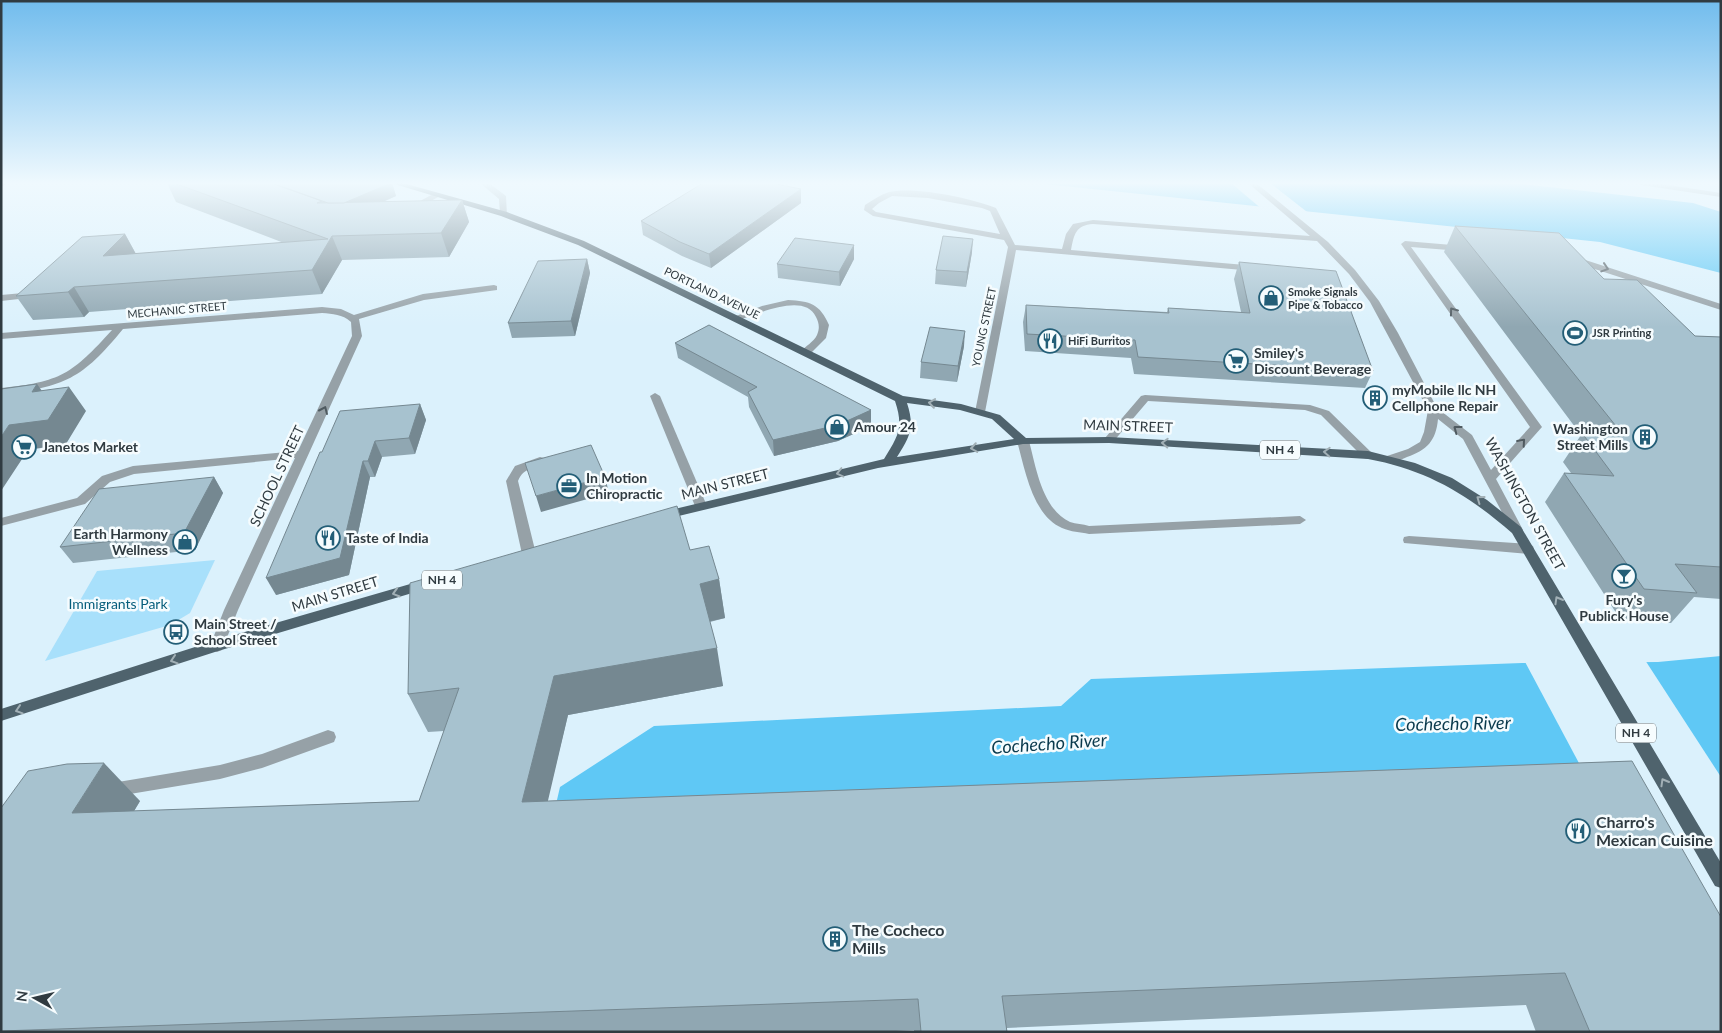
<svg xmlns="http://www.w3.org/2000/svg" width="1722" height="1033" font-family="Lato,sans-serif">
  <rect width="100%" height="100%" fill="#dbf1fc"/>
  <polygon fill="#a8e0fb" points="215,560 190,613 170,625 45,661 97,571"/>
  <g fill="#5fc8f5">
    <polygon points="1035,183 1512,183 1693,203 1721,212 1721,273 1600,242"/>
    <polygon points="1721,656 1721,798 1579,792 503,1032 560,787 654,726 1061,706 1091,679 1522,663 1658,662"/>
  </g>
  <g fill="#dbf1fc">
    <polygon points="1231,183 1270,183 1311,215 1263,210"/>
    <polygon points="1524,660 1645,660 1721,777 1721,800 1596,795"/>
  </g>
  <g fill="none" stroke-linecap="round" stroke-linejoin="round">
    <g fill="#96a1a7" fill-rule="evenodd">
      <polygon points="480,183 489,183 506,196 507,216 500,214 499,199"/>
      <path d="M1248,183h8l72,59 27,28 24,31 19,32 39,75 35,27 19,35 39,-43 -129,-183 4,-3 59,5v4l-3,1 -50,-4 131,180 -46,52 27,51 -2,3h-8l-50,-94 -25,-20c-2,22 -11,31 -31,38 -7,3 -13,6 -20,5l-2,-3 2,-3 21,-7 12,-7 4,-10 4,-22 -58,-108 -21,-28 -32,-33 -224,-17c-17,1 -19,10 -22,26l186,16 1,2 -4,3 -238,-21 -31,162 -5,3 -5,-3 33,-165 -4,-7 -131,-24 -9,-6 1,-5c8,-5 15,-10 24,-13 25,-6 83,6 107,16l19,37 47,4 4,-15 7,-10 20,-4 217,16zM892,196l36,2 54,10 8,3 10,23 -124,-22 -4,-3 7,-6z"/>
      <polygon points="1637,183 1655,183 1721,193 1721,197 1641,185"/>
      <polygon points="435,193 442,195 414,210 407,208"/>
      <polygon points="1573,256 1721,304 1721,310 1570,261 1569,259"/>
      <path d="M494,285l3,1v4l-73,10 -65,19 3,17 -124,274 -16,40 -5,2 -5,-2 -2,-4 14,-36 71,-152 -161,16 -24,8 -25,22 -84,22v-8l76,-20 25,-22 31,-10 165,-15 54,-115 -1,-14c-9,-8 -18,-8 -29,-9l-199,16c-41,50 -58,58 -122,65v-6c60,-6 71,-14 111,-58l-111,9v-6l321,-26 19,2 13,6 69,-21z"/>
      <polygon points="34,292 39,295 37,297 1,301 1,295"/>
      <path d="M788,300c22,1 32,4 41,25l-3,13 -16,16h-8l-1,-2c4,-6 13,-10 16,-17 3,-7 2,-12 -1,-18 -12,-26 -62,-1 -80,4l-5,-3 31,-12z"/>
      <polygon points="655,393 660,396 707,506 705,509 697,509 695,506 650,396"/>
      <polygon points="1145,395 1310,405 1329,411 1374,455 1368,459 1364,458 1321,415 1305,410 1148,401 1113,442 1105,442 1103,440 1105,438 1141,396"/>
      <path d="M1023,438l6,3c7,26 13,68 41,81 6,2 13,2 19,4l211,-10 6,4 -6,4 -211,10c-9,-2 -18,-2 -27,-6 -30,-13 -37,-59 -45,-87z"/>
      <path d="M540,457l4,1 2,3c-10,9 -22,5 -28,20l18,73 -2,3h-10l-2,-3 -16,-73 9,-15z"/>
      <polygon points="1409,536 1528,544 1533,546 1534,549 1533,552 1528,554 1404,543 1403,540 1404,537"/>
      <polygon points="328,730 334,732 336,737 334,742 262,768 220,779 112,797 106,795 104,790 106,785 112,783 220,765 262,754"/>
    </g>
    <g fill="#4f636d" fill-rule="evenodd">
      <polygon points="1,183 8,183 1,187"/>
      <path d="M391,183h12l104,29 77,29 319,155 58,8 39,11 26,23 83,-1 259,14 47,12 37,15 35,22 34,27 200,336v25l-6,-2 -203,-353c-45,-39 -85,-63 -144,-74l-259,-16 -86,1 -145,24 -216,52 -4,-1 -2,-3 2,-3 4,-1 222,-53c14,-23 20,-31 11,-58l-317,-156 -77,-29zM907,403l53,7 32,9 22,20 -117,18c13,-21 18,-29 10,-54z"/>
      <polygon points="424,580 429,582 431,585 429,588 218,651 1,721 1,709 217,640"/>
    </g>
  </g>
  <g fill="#90a7b2">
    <polygon points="167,183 392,183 396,196 383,202 462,200 469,222 449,257 342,260 322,294 89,312 84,317 33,320 16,296 125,234 136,254 284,243 176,202"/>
    <polygon points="801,203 711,268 682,256 643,235 641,221"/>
    <polygon points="1455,226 1604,279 1695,336 1721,337 1721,599 1694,597 1671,623 1620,619 1545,502 1564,473 1571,473 1563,462 1581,435 1444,252"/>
    <polygon points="972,252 966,287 935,284 936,270"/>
    <polygon points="587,259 590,273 575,336 512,338 508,323"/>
    <polygon points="854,259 840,286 778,278 777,264"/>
    <polygon points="1239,262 1373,371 1365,388 1134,374 1131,358 1025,351 1023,322 1026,305 1167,312 1168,308 1241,312 1234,279"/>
    <polygon points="675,343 871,410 871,426 838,441 774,456 749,407 748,397 678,358"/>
    <polygon points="964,346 957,382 920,378 921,362"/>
    <polygon points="420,404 426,420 415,454 382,457 375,477 370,477 349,575 276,595 322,452"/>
    <polygon points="214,477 223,493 195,550 73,563 60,547"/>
    <polygon points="690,550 719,579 725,618 710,622 723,686 568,715 547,801 1632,761 1721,1032 1536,1032 1526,1005 1007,1028 1007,1032 914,1032 914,1030 878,1032 1,1032 1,808 140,801 134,811 419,801 444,731 428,732 408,694"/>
  </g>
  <g fill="#758891">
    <polygon points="392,183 396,196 347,217 342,203"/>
    <polygon points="801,189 801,203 711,268 709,254"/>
    <polygon points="462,200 469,222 449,257 441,233"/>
    <polygon points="125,234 138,258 103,256"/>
    <polygon points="332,236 342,260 322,294 312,270"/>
    <polygon points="973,239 972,252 966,287 967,272"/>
    <polygon points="854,245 854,259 840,286 839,272"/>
    <polygon points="587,259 590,273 575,336 571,321"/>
    <polygon points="74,287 89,312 84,317 68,292"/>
    <polygon points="965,331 964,346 957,382 958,366"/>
    <polygon points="37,384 54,408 32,392"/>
    <polygon points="69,387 86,411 66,444 28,450 1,491 1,437 9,425"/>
    <polygon points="420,404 426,420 415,454 409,438"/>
    <polygon points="871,410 871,426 838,441 774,456 773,440"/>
    <polygon points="375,441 382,457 375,477 368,461"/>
    <polygon points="363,461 370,477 349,575 276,595 266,578"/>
    <polygon points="214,477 223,493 195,550 184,533"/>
    <polygon points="605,477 609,493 541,512 536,496"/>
    <polygon points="719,579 725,618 707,622 700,584"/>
    <polygon points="717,648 723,686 568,715 539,839 522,802 554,676"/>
    <polygon points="104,763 140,801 111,850 72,813"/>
  </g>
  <g fill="#a7c2cf" stroke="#758891">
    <polygon points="174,183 271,183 322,201 317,203 462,200 441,233 332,236 312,270 74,287 68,292 16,296 82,237 125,234 103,256 328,239"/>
    <polygon points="272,183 391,183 344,203 328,203"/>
    <polygon points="703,183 771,183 801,189 709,254 680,242 641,221"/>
    <polygon points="1455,226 1559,233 1604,279 1637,280 1695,336 1721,337 1721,567 1675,564 1697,593 1644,589 1564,473 1614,476 1582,433 1624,436"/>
    <polygon points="943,236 973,239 967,272 936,270"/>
    <polygon points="795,238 854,245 839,272 777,264"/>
    <polygon points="587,259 571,321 508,323 538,261"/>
    <polygon points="1239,262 1336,271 1373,371 1138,357 1135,340 1027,334 1026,305 1169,313 1168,308 1250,313"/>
    <polygon points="709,325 871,410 838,425 773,440 748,392 757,387 675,343"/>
    <polygon points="930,327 965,331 958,366 921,362"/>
    <polygon points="37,384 32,392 69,387 48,420 9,425 1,437 1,389"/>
    <polygon points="420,404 409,438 375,441 368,461 363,461 340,558 266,578 320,452 322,452 340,411"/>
    <polygon points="591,445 605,477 536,496 525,463"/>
    <polygon points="214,477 184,533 60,547 99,489"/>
    <polygon points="677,506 690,550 709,546 719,579 700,584 717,648 554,676 522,802 1632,761 1721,917 1721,1032 1590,1032 1565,973 1002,996 1007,1032 921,1032 918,999 1,1031 1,808 28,771 67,764 104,763 72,813 419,801 459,688 408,694 410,583"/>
  </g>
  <defs><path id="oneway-chevron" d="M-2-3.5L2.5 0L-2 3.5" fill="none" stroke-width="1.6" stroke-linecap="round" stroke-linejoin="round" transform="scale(1.25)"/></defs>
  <g stroke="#4f5a60">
    <use href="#oneway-chevron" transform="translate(1605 268) rotate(18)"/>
    <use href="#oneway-chevron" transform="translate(1453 311) rotate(-126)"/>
    <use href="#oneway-chevron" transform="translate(324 410) rotate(-66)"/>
    <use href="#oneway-chevron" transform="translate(1457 429) rotate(-143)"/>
    <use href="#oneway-chevron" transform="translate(1522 442) rotate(-49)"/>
  </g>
  <g stroke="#a2b0b6">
    <use href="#oneway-chevron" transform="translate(932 403) rotate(-172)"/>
    <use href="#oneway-chevron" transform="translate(1165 443) rotate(-177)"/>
    <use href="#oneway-chevron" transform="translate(974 448) rotate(171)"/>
    <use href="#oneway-chevron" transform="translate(1327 452) rotate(-177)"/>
    <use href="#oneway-chevron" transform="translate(840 473) rotate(167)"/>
    <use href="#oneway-chevron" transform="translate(1480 499) rotate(-144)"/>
    <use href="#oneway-chevron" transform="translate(396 593) rotate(163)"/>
    <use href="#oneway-chevron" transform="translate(1558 600) rotate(-120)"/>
    <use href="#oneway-chevron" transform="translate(174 660) rotate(162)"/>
    <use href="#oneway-chevron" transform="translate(19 710) rotate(162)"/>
    <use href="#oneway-chevron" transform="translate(1664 782) rotate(-120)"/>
  </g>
  <linearGradient id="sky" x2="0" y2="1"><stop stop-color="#71bced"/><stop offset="0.56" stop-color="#eff9fe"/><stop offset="1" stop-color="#eff9fe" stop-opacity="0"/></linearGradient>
  <rect width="1722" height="327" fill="url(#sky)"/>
  <defs>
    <g id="shop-ring" transform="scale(1.25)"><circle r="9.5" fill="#f6fcfe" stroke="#235e77" stroke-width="1.5"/><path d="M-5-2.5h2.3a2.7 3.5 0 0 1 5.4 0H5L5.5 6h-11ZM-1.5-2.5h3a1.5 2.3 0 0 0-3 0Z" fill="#235e77"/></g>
    <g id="stadium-ring" transform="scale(1.25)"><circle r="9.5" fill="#f6fcfe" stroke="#235e77" stroke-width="1.5"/><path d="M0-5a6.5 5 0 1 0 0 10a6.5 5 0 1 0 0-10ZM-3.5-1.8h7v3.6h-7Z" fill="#235e77"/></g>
    <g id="restaurant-ring" transform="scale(1.25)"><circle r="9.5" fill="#f6fcfe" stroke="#235e77" stroke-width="1.5"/><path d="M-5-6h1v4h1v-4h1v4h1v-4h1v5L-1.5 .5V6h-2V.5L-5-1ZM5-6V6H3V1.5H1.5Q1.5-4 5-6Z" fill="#235e77"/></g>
    <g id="supermarket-ring" transform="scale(1.25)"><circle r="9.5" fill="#f6fcfe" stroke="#235e77" stroke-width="1.5"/><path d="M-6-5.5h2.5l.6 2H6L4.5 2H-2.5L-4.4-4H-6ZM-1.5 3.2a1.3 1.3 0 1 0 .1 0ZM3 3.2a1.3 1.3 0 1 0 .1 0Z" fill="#235e77"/></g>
    <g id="building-ring" transform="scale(1.25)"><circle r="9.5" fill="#f6fcfe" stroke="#235e77" stroke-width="1.5"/><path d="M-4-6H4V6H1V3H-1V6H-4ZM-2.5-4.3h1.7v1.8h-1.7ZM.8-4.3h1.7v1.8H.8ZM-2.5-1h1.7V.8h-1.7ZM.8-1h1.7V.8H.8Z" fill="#235e77"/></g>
    <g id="office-ring" transform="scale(1.25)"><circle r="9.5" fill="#f6fcfe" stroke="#235e77" stroke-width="1.5"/><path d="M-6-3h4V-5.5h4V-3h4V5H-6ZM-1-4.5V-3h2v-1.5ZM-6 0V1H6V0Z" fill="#235e77"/></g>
    <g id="bar-ring" transform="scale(1.25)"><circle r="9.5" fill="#f6fcfe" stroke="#235e77" stroke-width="1.5"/><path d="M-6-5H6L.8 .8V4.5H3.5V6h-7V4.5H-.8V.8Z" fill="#235e77"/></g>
    <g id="bus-ring" transform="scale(1.25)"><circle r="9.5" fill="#f6fcfe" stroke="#235e77" stroke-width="1.5"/><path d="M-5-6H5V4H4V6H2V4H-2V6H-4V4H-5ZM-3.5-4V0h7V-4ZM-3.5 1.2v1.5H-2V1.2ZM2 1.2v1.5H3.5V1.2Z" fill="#235e77"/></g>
  </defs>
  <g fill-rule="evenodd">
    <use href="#shop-ring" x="1271" y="298"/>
    <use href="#stadium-ring" x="1575" y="333"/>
    <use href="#restaurant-ring" x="1050" y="341"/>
    <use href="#supermarket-ring" x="1236" y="361"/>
    <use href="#building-ring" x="1375" y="398"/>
    <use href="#shop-ring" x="837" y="427"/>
    <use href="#building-ring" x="1645" y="437"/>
    <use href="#supermarket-ring" x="24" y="447"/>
    <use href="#office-ring" x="569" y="486"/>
    <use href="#restaurant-ring" x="328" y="538"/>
    <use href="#shop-ring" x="185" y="542"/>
    <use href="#bar-ring" x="1624" y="576"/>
    <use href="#bus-ring" x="176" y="632"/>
    <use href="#restaurant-ring" x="1578" y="831"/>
    <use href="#building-ring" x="835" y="939"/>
  </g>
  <g text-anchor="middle" stroke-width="5" stroke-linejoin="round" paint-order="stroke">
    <g font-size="11" font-weight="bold" fill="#303b41" stroke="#f6fcfe" text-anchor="start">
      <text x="1288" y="296">Smoke Signals<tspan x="1288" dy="13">Pipe &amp; Tobacco</tspan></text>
      <text x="1592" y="337">JSR Printing</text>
      <text x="1068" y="345">HiFi Burritos</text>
    </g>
    <g font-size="11" fill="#303b41" stroke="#f6fcfe">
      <text transform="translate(712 293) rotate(26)" y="4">PORTLAND AVENUE</text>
      <text transform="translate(177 310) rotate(-5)" y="4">MECHANIC STREET</text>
      <text transform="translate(984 327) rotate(-78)" y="4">YOUNG STREET</text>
    </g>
    <g fill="#f6fcfe" stroke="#6b757a" stroke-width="1">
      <rect x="1260" y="440.5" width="40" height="19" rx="4"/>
      <rect x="422" y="570.5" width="40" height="19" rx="4"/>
      <rect x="1616" y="723.5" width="40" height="19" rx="4"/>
    </g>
    <g font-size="12" font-weight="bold" fill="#303b41">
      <text x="1280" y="454">NH 4</text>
      <text x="442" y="584">NH 4</text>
      <text x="1636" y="737">NH 4</text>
    </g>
    <g font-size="14" font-weight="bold" fill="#303b41" stroke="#f6fcfe" text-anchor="start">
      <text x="1254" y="358">Smiley's<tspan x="1254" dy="16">Discount Beverage</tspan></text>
      <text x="1392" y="395">myMobile llc NH<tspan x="1392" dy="16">Cellphone Repair</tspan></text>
      <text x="854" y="432">Amour 24</text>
      <text x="1628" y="434" text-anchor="end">Washington<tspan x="1628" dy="16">Street Mills</tspan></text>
      <text x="42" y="452">Janetos Market</text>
      <text x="586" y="483">In Motion<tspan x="586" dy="16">Chiropractic</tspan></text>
      <text x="168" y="539" text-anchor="end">Earth Harmony<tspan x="168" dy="16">Wellness</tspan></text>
      <text x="346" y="543">Taste of India</text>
      <text x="1624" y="605" text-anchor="middle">Fury's<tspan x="1624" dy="16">Publick House</tspan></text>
      <text x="194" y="629">Main Street /<tspan x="194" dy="16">School Street</tspan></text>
    </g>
    <g font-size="14" fill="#303b41" stroke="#f6fcfe">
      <text transform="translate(1128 426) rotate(2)" y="5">MAIN STREET</text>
      <text transform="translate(277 476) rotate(-65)" y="5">SCHOOL STREET</text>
      <text transform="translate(725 484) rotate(-14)" y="5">MAIN STREET</text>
      <text transform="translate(1525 504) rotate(61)" y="5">WASHINGTON STREET</text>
      <text transform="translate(335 594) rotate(-17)" y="5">MAIN STREET</text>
    </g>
    <g font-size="14" fill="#065e7c" stroke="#f6fcfe">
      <text x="118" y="609">Immigrants Park</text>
    </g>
    <g font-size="16" font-weight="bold" fill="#303b41" stroke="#f6fcfe" text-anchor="start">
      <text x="1596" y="828">Charro's<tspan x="1596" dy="18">Mexican Cuisine</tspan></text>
      <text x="852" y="936">The Cocheco<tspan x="852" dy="18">Mills</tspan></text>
    </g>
    <g font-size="18" font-style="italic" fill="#0a3a4d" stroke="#f6fcfe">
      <text transform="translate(1453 724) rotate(-1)" y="6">Cochecho River</text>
      <text transform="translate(1049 744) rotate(-4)" y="6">Cochecho River</text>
    </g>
  </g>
  <rect width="1722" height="1033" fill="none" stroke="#303b41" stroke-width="5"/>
  <g transform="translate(35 998) rotate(278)" stroke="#f6fcfe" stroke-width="4" paint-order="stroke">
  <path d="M0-4L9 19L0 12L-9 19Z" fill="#303b41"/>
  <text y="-8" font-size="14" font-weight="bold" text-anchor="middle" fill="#303b41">N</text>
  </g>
</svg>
